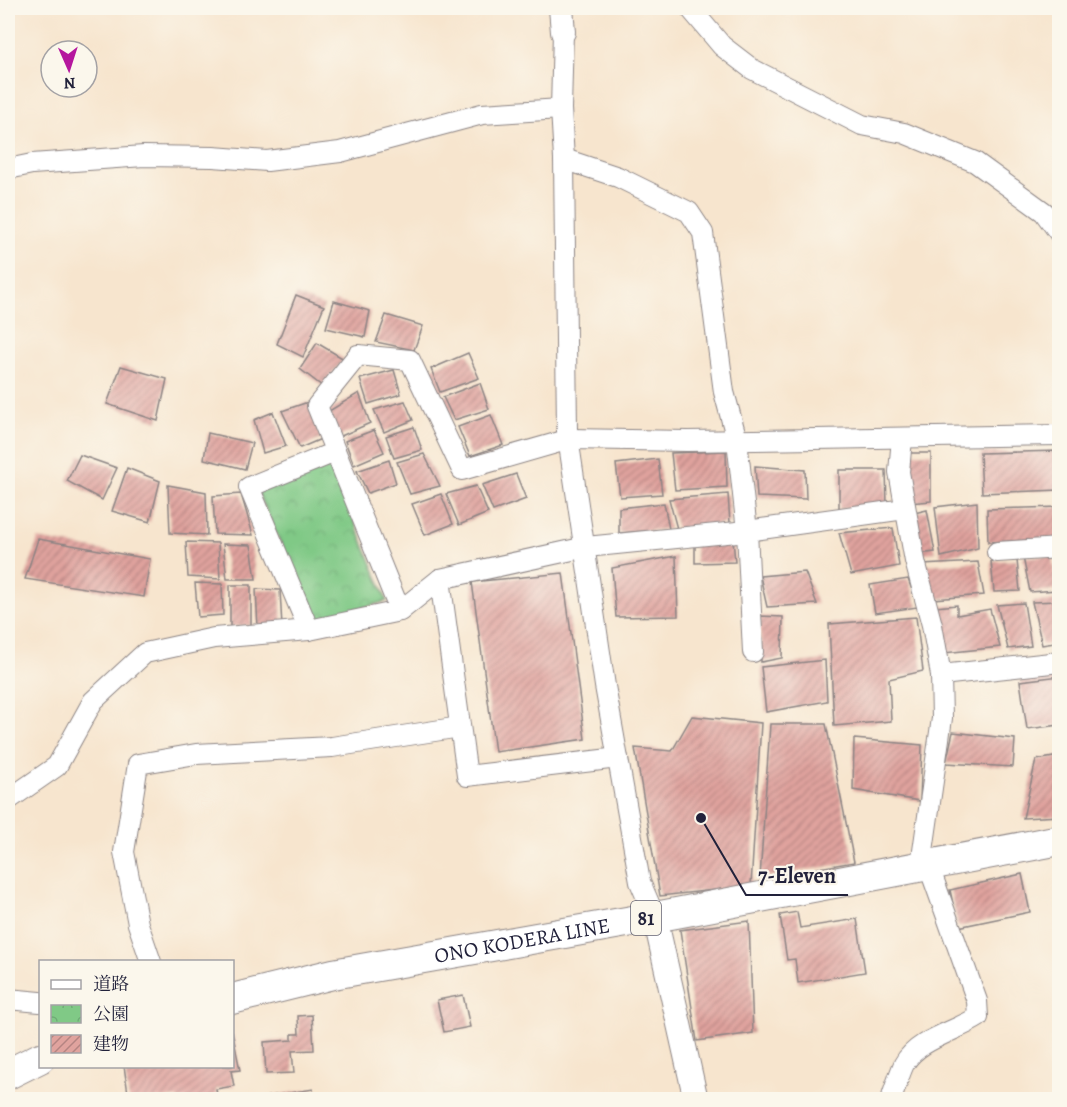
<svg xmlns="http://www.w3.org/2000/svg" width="1067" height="1107" font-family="Alegreya,'Noto Serif JP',serif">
  <defs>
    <pattern id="park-crowns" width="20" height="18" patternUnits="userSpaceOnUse" patternTransform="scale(1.5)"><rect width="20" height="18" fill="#80c986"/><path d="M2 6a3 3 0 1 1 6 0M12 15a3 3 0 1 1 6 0" fill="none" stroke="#6eac75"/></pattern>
    <pattern id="building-hatch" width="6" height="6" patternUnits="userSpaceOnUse" patternTransform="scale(1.5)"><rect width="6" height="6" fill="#e0a39e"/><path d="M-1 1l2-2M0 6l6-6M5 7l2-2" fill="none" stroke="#b58482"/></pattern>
  </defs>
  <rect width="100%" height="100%" fill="#fbf7ec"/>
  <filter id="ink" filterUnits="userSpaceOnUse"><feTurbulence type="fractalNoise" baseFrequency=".0167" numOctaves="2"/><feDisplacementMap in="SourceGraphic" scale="12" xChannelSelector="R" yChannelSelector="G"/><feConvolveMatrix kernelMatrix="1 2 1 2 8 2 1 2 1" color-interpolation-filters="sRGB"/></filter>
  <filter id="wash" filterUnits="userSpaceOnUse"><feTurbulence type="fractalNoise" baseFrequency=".008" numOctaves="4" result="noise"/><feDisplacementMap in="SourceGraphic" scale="24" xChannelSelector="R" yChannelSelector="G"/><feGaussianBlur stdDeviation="1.35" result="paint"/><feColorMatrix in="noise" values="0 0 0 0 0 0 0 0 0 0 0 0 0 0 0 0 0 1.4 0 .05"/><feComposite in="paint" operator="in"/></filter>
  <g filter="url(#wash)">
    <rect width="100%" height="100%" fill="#f7e5ce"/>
    <polygon fill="url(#park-crowns)" stroke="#517660" stroke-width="1.5" points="332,466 387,601 315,621 257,490"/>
    <g id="blocks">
      <g fill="url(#building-hatch)">
        <polygon points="296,295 324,306 303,357 277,344"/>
        <polygon points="334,301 370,311 365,337 326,328"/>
        <polygon points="386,315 423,326 414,350 376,342"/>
        <polygon points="317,343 344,359 322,386 300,369"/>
        <polygon points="468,353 479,378 440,392 431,369"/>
        <polygon points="121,366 167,379 158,421 107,404"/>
        <polygon points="394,370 401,394 368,404 360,379"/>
        <polygon points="480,383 489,409 454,420 443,397"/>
        <polygon points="359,393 370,423 339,437 329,411"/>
        <polygon points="405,401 413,420 384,432 374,410"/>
        <polygon points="308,402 321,439 300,448 282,411"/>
        <polygon points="273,412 286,446 263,453 254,420"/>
        <polygon points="491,415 503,445 470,456 458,427"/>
        <polygon points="414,427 422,450 394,458 386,436"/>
        <polygon points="374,430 384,452 354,465 345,441"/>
        <polygon points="208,433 252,443 245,469 204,459"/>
        <polygon points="726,451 727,487 675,490 671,453"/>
        <polygon points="1060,451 1060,490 982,493 980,453"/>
        <polygon points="906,453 931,453 931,501 909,503"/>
        <polygon points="424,454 440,486 410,494 397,462"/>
        <polygon points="80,455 117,468 102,500 67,481"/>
        <polygon points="658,459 662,494 620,497 616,464"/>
        <polygon points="389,460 396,483 368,493 357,471"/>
        <polygon points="755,466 805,470 806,499 757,497"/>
        <polygon points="127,468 160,481 150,522 112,511"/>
        <polygon points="839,470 886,470 887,505 839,509"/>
        <polygon points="516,474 526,499 493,511 482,485"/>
        <polygon points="168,485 206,492 207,535 170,533"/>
        <polygon points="476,486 488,513 459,525 446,494"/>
        <polygon points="241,494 253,535 215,534 213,496"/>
        <polygon points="441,494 453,524 425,535 412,504"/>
        <polygon points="728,494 730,523 677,529 669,499"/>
        <polygon points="977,502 978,548 941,557 935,507"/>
        <polygon points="664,503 669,529 619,533 619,508"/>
        <polygon points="1060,507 1060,539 988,542 987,509"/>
        <polygon points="927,510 935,552 919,554 914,513"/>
        <polygon points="893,528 899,566 851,575 839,533"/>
        <polygon points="38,539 150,559 144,597 25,579"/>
        <polygon points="733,539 735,562 695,563 695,544"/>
        <polygon points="186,542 218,543 220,579 188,577"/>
        <polygon points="223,544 251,545 256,579 227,579"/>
        <polygon points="676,556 678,616 616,617 612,568"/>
        <polygon points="1052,556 1057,590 1030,592 1023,557"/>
        <polygon points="1017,560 1020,591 994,592 991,561"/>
        <polygon points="978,562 984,595 933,599 922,565"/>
        <polygon points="805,572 817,604 767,607 760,576"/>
        <polygon points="563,573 585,739 495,752 472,582"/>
        <polygon points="908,579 918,607 875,613 870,585"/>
        <polygon points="195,583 222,584 223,615 198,617"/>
        <polygon points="230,585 251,585 251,625 230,627"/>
        <polygon points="256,589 280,590 282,627 258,628"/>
        <polygon points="1059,601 1060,642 1042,645 1032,602"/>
        <polygon points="1024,603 1031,646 1008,649 997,605"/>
        <polygon points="957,605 957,615 990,609 1000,647 944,653 935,607"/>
        <polygon points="760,616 783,617 782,658 761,662"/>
        <polygon points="916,617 923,671 889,679 891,721 834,726 829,624"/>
        <polygon points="825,660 827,701 766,712 761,667"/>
        <polygon points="1060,676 1060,725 1027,729 1020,681"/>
        <polygon points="692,716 761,723 751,886 660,896 635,748 672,751"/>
        <polygon points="770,724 826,724 854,862 760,878"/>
        <polygon points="953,732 1015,739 1013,767 946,763"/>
        <polygon points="854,739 922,745 920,801 853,790"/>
        <polygon points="1060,756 1060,816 1023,818 1036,760"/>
        <polygon points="1022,874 1030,912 958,927 950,890"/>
        <polygon points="797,912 800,928 857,919 865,972 798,983 795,959 787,960 780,915"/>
        <polygon points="749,921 753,1033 697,1041 680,930"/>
        <polygon points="463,995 470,1027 444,1032 437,1000"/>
        <polygon points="312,1015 314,1050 292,1051 294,1073 266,1074 264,1042 292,1040 292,1034 299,1034 298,1016"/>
        <polygon points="232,1031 240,1070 231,1071 234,1086 216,1089 218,1100 178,1100 177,1098 129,1100 124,1066 232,1066"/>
        <polygon points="313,1089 315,1100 259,1100 259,1098"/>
      </g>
    </g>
  </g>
  <g filter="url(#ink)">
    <use href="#blocks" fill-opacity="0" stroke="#8c8484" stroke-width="1.5"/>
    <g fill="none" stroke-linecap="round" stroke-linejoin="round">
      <g stroke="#8c8484" stroke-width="22">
        <g id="minor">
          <polyline points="690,8 722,46 752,69 862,125 904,133 975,162 1044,212 1060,234"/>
          <polyline points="563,32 561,109 564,159 567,431 605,686 640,882 655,917"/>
          <polyline points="564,159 618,177 689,212 703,233 724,392 737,440 747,531 753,652"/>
          <polyline points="8,169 32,164 144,156 213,157 267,161 340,152 482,114 561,109"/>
          <polyline points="902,438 899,472 915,561 932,625 941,675 942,718 921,865"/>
          <polyline points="335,452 249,487 309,630 400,611 317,406 358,355 410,360 462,470 570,439 687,441 1060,435"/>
          <polyline points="997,552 1060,548"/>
          <polyline points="400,611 440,579"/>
          <polyline points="941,675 1060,662"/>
          <polyline points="618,758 467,776 440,579 586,547 747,531 905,509"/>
          <polyline points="8,800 57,766 93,701 145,653 214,638 309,630"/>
          <polyline points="151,962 138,924 124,852 138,764 196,754 332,747 460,727"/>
          <polyline points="8,999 40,1002"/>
          <path d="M891,1100c4,-12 8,-25 13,-36 14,-25 51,-32 74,-47l-1,-16 -49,-137"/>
        </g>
      </g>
      <g stroke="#8c8484" stroke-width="26">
        <g id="tertiary">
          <polyline points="561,8 563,32"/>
          <polyline points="655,917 696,1100"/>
        </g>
      </g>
      <g stroke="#8c8484" stroke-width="32">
        <g id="primary">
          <path id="s1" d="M232,999l101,-25 322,-57 405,-77"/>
          <polyline points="8,1074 40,1058"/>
        </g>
      </g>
      <use href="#minor" stroke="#fff" stroke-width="20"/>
      <use href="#tertiary" stroke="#fff" stroke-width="24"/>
      <use href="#primary" stroke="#fff" stroke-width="30"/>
    </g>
  </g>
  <g text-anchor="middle" stroke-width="4.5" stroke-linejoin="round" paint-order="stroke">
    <rect fill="#fbf7ec" stroke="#636270" stroke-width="1.5" x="631" y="901" width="30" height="34" rx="4.5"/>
    <g font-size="20" font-weight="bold" fill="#22223b">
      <text x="646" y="925">81</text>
    </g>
    <g font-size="21" fill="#22223b" stroke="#fbf7ec">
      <text dy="7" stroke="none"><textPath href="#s1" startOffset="296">ONO KODERA LINE</textPath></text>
    </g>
  </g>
  <path fill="none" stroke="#22223b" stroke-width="2" d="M701 818L746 895H848"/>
  <circle fill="#22223b" stroke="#fbf7ec" stroke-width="2" cx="701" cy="818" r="6"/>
  <g font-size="22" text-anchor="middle" font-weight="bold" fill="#22223b" stroke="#fbf7ec" stroke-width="4.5" stroke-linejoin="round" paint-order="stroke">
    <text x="797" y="883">7-Eleven</text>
  </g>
  <rect width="1067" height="1107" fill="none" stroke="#fbf7ec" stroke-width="30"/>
  <rect x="39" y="960" width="195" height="108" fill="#fbf7ec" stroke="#a4a2a5" stroke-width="1.5"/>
  <rect x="51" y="980" width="30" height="9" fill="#ffffff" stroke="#a4a2a5" stroke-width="1.5"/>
  <text x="93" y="990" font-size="18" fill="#22223b">道路</text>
  <rect x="51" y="1005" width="30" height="18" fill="url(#park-crowns)" stroke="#a4a2a5" stroke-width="1.5"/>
  <text x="93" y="1020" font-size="18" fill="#22223b">公園</text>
  <rect x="51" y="1035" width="30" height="18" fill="url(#building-hatch)" stroke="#a4a2a5" stroke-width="1.5"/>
  <text x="93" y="1050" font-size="18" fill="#22223b">建物</text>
  <g transform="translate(69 69) rotate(177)"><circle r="28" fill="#fbf7ec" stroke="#a4a2a5" stroke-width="1.5"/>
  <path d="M0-4.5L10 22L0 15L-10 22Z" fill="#b5179e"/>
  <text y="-9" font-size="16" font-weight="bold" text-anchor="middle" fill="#22223b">N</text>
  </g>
</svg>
